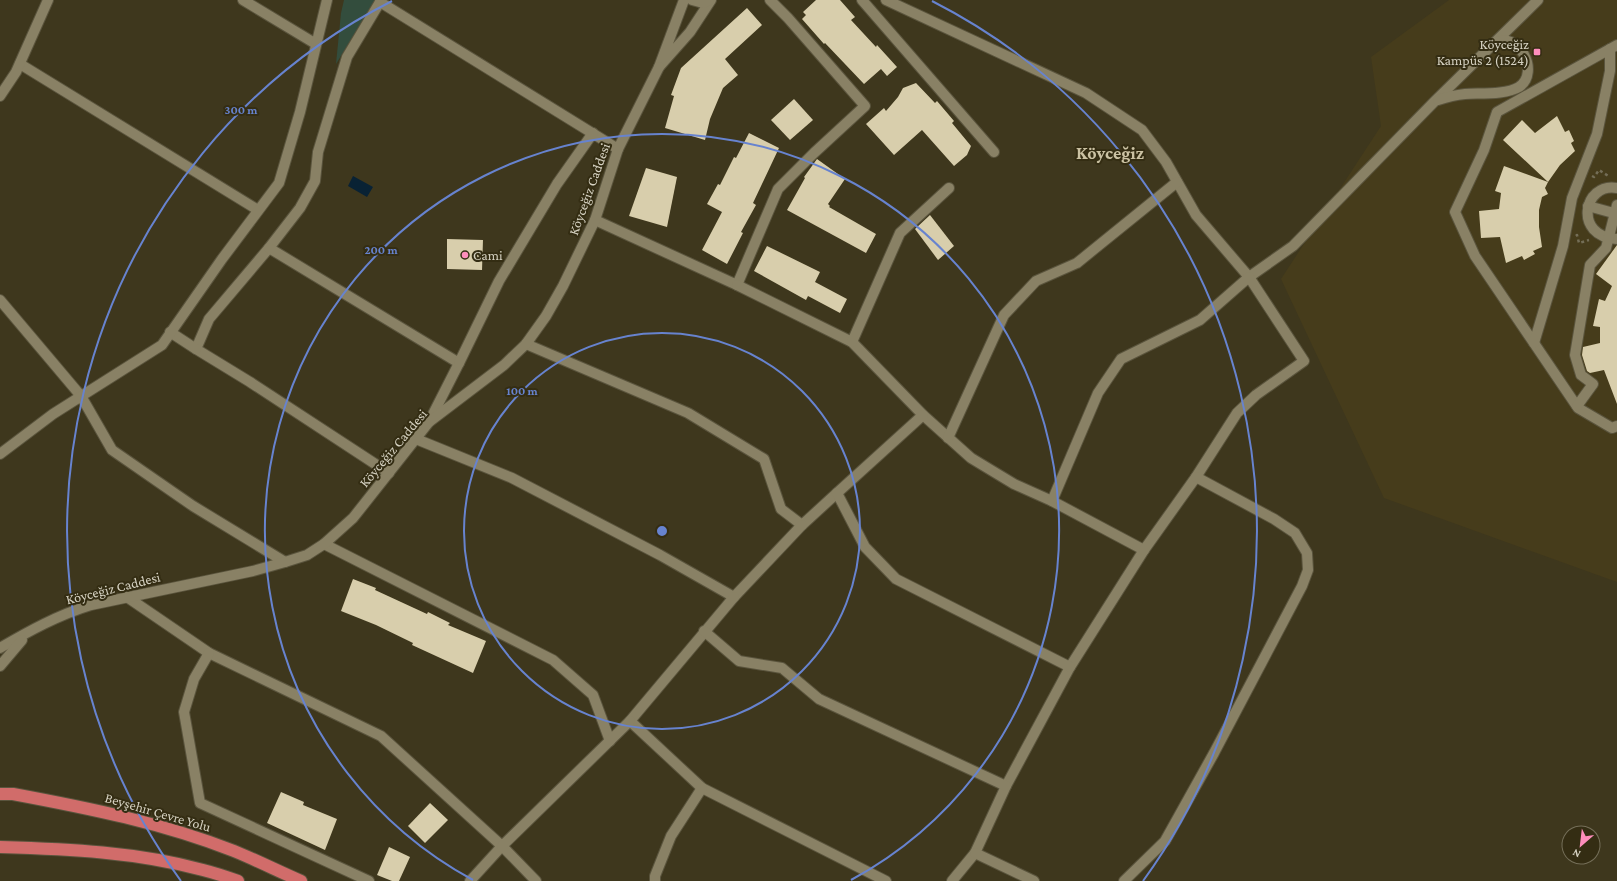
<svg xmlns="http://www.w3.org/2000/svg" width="1617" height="881" font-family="'Crimson Pro',serif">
  <rect width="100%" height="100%" fill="#3e371d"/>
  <polygon fill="#463c1b" points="1449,0 1617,0 1617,582 1384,498 1281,279 1381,126 1371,57"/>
  <polygon fill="#334d3d" points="344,0 375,0 336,64 341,13"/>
  <polygon fill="#092234" points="353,176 373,187 367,197 348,186"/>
  <g fill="#d8ceac">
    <polygon points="816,0 840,0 855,17 851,20 876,47 877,45 897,67 887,76 881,69 864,84 825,43 824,44 802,19 806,15 803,12"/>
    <polygon points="747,8 762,25 725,59 738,75 723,88 710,119 705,140 665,128 674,96 671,95 681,68"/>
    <polygon points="916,83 935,103 937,101 954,121 952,123 971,146 967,155 954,166 922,130 894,155 866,124 884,108 886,111 898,97 903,88"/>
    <polygon points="794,99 813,120 790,140 771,120"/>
    <polygon points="1557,116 1565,132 1569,130 1574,141 1571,143 1575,151 1560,165 1548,182 1503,140 1522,120 1535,133"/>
    <polygon points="749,133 779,148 753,203 756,205 741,232 743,233 727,264 702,250 722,212 707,204 718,184 720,185 734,157 736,158"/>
    <polygon points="817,159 845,179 828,204 830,206 829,207 876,234 866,253 787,210 805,178 804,177"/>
    <polygon points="1504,166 1548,182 1545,188 1548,194 1542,197 1539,210 1539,227 1542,247 1533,251 1535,254 1524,260 1522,256 1506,263 1500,237 1481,238 1479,211 1499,209 1501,193 1495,191"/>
    <polygon points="646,168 677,177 667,227 629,216"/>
    <polygon points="930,215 954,246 938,260 915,229"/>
    <polygon points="447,239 483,240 482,270 447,269"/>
    <polygon points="1617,245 1617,404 1604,370 1590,373 1587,371 1582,355 1583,347 1600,343 1600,327 1593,326 1599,299 1605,301 1612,286 1596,274"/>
    <polygon points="767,246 820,272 815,282 847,299 840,313 808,296 806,300 754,271"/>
    <polygon points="353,579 376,588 375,590 427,614 428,612 450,623 448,625 486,641 473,673 412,645 413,643 376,625 341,611"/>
    <polygon points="281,792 304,802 303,805 337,819 325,850 267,823"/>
    <polygon points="430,803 448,820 425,843 408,826"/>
    <polygon points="389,847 410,857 399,881 392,881 377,875"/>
  </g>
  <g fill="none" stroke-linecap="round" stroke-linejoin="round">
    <g stroke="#5a543d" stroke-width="12">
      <g id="street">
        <polyline points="243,0 316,44"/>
        <polyline points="381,0 380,2 618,149"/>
        <polyline points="862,0 994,152"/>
        <polyline points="886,0 1086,93 1142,130 1166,162 1196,215 1249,277 1293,246 1435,101 1538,0"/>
        <polyline points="380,2 347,57 318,152 315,181 300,208 269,248 209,319 196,349 250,382 389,473"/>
        <polyline points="1617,45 1497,112 1484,150 1455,212 1475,256 1578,408 1612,428 1617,426"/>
        <polyline points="20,64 258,210"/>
        <polyline points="0,96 16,72 48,0"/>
        <path d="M1438,100c9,-3 17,-5 27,-6 15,-1 41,1 54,-7 22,-15 -1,-57 -24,-44"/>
        <path d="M1617,188c-34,-6 -44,49 0,51"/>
        <polyline points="1588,206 1617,214"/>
        <polyline points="595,220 737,285 778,189 814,153 865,106 788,18 770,0"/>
        <polyline points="269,248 459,363 429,422"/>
        <polyline points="737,285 852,342 923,415 971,458 1014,484 1052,501 1144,550 1070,667 1006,786 975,853 952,881"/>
        <polyline points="0,300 81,396 112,450 193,506 285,562"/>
        <polyline points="170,332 196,349"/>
        <polyline points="852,342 900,233 949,188"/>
        <polyline points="1534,343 1563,246 1572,198 1597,134 1610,71 1610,49"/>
        <polyline points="526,344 688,413 764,459 781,509 802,525 837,493"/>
        <polyline points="459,363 499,281 557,184 593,133"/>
        <polyline points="1577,406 1593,384 1581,375 1575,355 1590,265 1606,248 1617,205"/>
        <polyline points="923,415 837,493 865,547 896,579 1070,667"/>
        <polyline points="948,438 1004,315 1036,281 1077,263 1177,182"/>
        <polyline points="416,439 512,478 660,555 734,597 802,525"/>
        <polyline points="0,454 53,414 162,345 222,259 279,183 300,112 327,0"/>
        <polyline points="1052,501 1098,393 1121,359 1200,320 1249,277 1304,361 1256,395 1237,413 1196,477 1144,550"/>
        <polyline points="324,544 553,660 593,695 610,741"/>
        <polyline points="127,597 209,653 381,736 502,846 470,881"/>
        <polyline points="734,597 630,721 702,788 886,881"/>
        <polyline points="704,631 739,661 782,668 819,699 1006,786"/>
        <polyline points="209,653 194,679 184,712 200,803 369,881"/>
        <polyline points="975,853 1034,881"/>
        <polyline points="536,881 502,846 630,721"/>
        <polyline points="655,881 655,876 671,836 702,788"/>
        <polyline points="1124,881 1165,841 1214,753 1302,586 1308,570 1307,553 1295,533 1274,519 1196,477"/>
      </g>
    </g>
    <g stroke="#5a543d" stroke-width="12">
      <g id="secondary">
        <polyline points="684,0 659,67 690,32 711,0"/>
        <polyline points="692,0 703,3 709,0"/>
        <path d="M0,648c29,-17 58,-33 91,-43l162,-34 32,-9 22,-7 17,-11 29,-26 76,-96 75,-57 22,-21 20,-28 17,-30 32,-66 23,-71 41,-82"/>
        <polyline points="0,666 22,640"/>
      </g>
    </g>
    <g stroke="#5a543d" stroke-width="14">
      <g id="highway">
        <path d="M0,794h13c75,14 150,29 221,57 22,9 44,20 67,30"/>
        <path d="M0,847c68,2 137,5 203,23 12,3 24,7 35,11"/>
      </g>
    </g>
    <g stroke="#746e57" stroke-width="2.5" stroke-dasharray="3 3" stroke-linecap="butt">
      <polyline points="1592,176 1594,177 1599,170 1610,177"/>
      <polyline points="1576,236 1577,235 1579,243 1589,240"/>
    </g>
    <use href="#street" stroke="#898165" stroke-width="10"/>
    <use href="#secondary" stroke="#898165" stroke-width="10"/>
    <use href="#highway" stroke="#d16c6a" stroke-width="12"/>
  </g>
  <g fill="none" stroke="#6783cf" stroke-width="2">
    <circle cx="662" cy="531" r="198"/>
    <path d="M473 880A397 397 0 1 1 851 880"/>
    <path d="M181 881A595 595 0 0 1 392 1M932 1A595 595 0 0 1 1143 881"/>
  </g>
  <g fill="#fe8ebc" stroke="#342d13" stroke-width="1.5">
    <rect x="1533" y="48" width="8" height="8" rx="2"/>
    <circle cx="465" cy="255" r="4"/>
  </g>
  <g text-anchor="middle" stroke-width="4" stroke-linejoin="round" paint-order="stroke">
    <g font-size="14" fill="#d6d2c2" stroke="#342d13" text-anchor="end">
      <text x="1529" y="49">Köyceğiz<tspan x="1529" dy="16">Kampüs 2 (1524)</tspan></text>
      <text x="473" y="260" text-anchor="start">Cami</text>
    </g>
    <g font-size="14" fill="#d6d2c2" stroke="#342d13">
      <text transform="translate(589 189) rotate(-70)" y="5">Köyceğiz Caddesi</text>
      <text transform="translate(393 448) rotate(-50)" y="5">Köyceğiz Caddesi</text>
      <text transform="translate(113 588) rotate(-14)" y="5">Köyceğiz Caddesi</text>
      <text transform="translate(158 812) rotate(16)" y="5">Beyşehir Çevre Yolu</text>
    </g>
    <g font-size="18" font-weight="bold" fill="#cbc2a3" stroke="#342d13">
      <text x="1110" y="159">Köyceğiz</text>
    </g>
  </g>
  <circle cx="662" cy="531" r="6" fill="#6783cf" stroke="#342d13" stroke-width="2"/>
  <g font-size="12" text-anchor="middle" font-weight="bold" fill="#6783cf" stroke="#342d13" stroke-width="4" stroke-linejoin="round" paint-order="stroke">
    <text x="241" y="114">300 m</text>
    <text x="381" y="254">200 m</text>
    <text x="522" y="395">100 m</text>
  </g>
  <g transform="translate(1581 845) rotate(208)"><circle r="19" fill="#342d13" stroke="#756f59"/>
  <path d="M0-3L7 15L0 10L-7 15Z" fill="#fe8ebc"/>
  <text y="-6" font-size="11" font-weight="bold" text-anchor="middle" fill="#d6d2c2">N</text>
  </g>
</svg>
